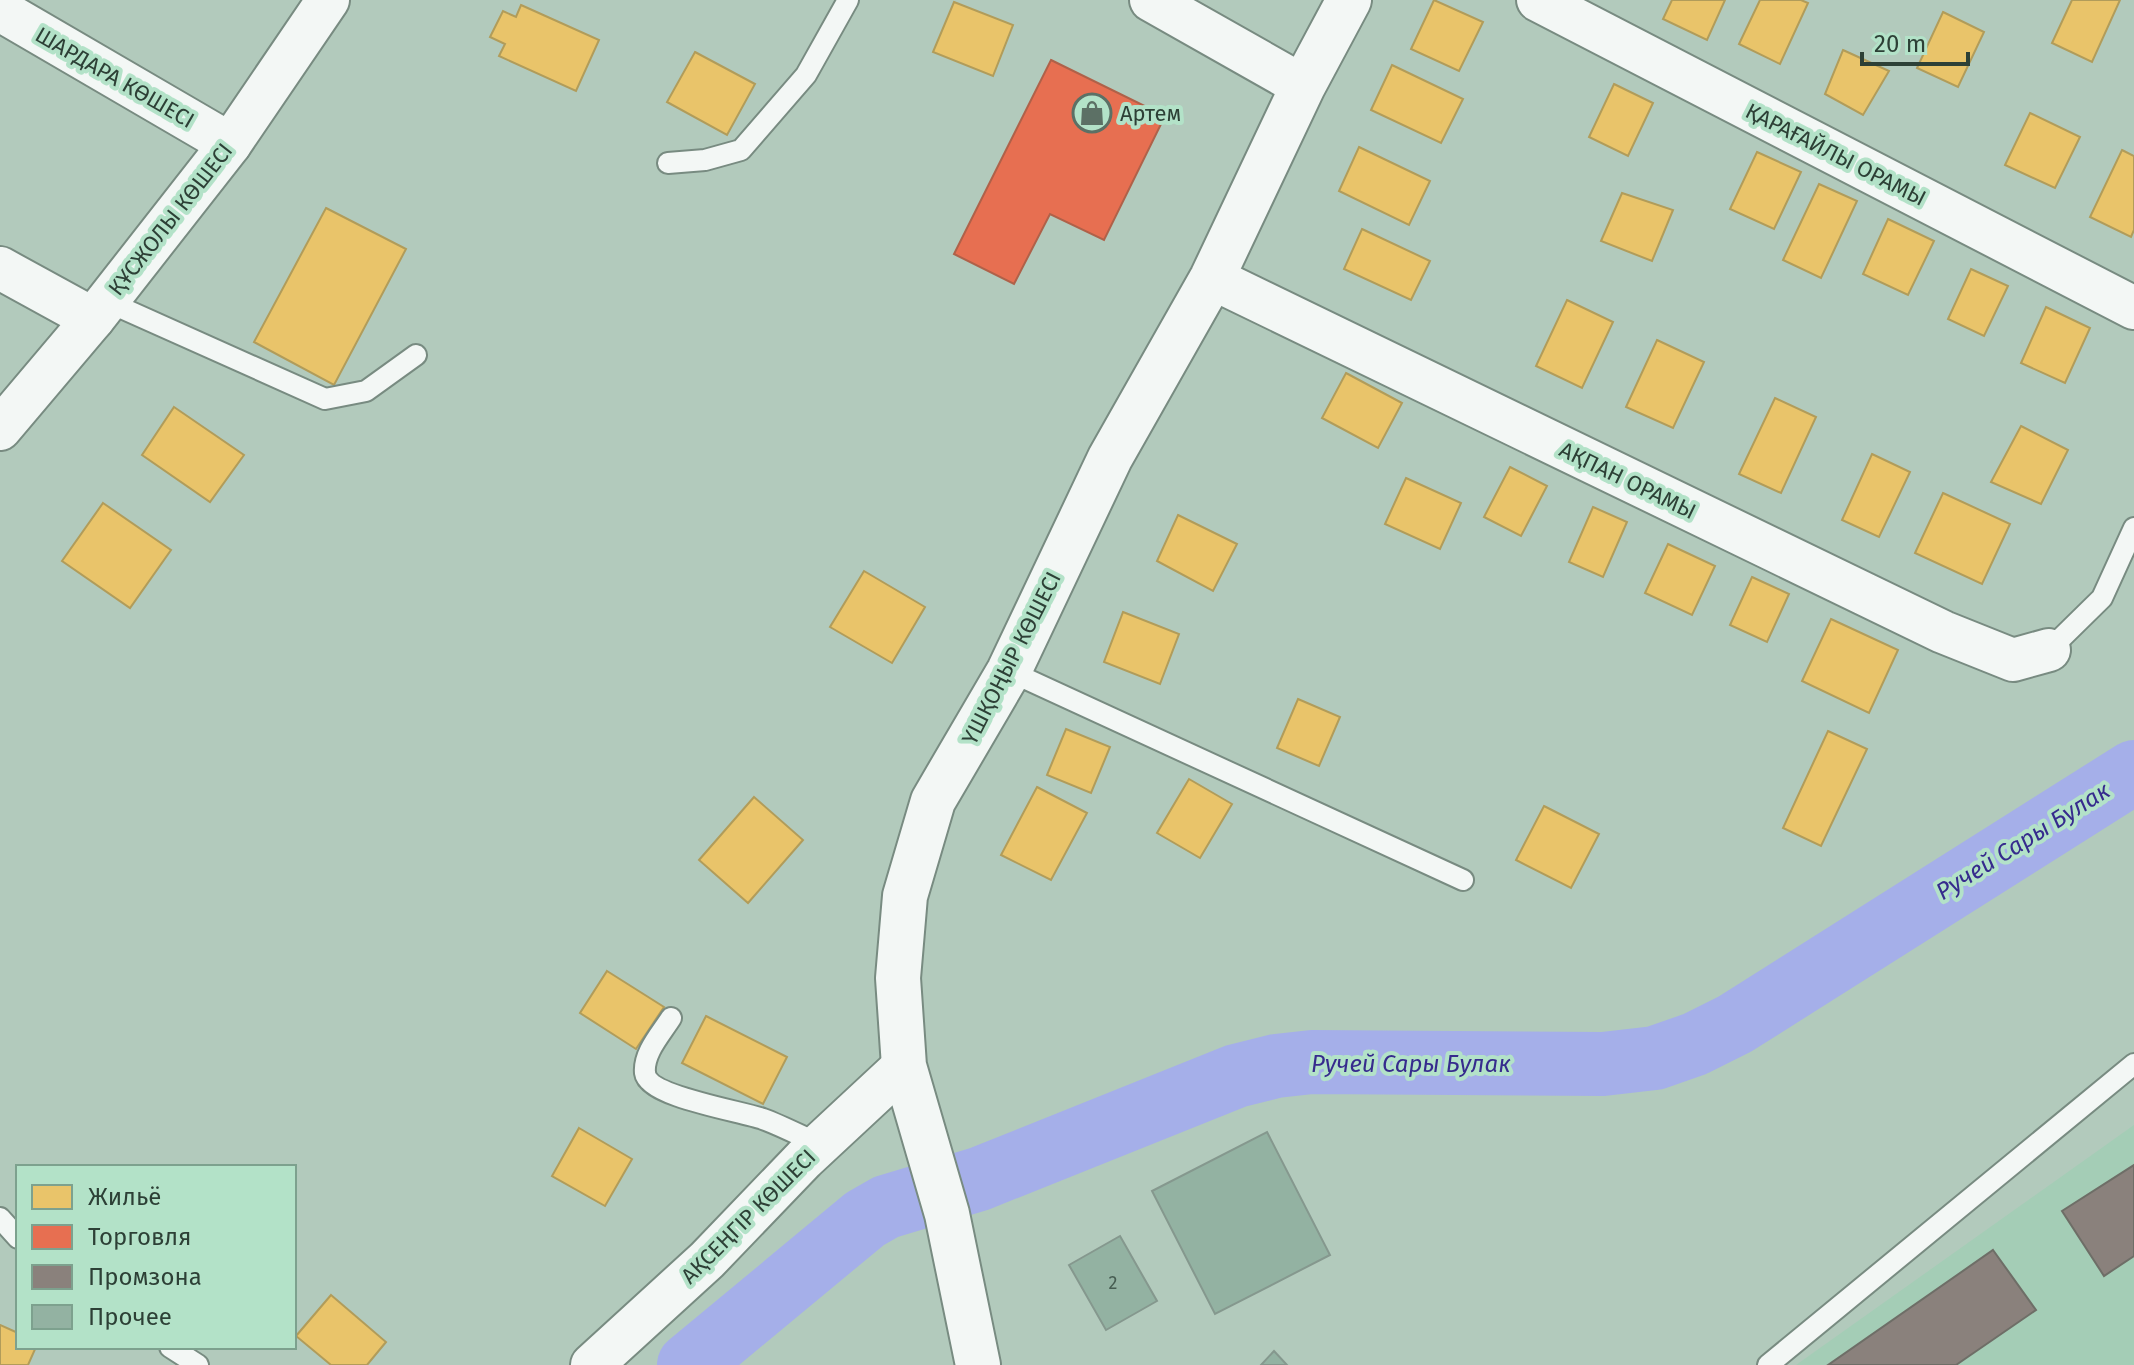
<svg xmlns="http://www.w3.org/2000/svg" width="2134" height="1365" font-family="'Fira Sans',sans-serif">
  <rect width="100%" height="100%" fill="#b2cabc"/>
  <polygon fill="#a4cdb6" points="2134,1125 2134,1365 1796,1365"/>
  <g fill="#e9c46a" stroke="#b19c5a" stroke-width="2">
    <polygon points="1434,0 1483,22 1459,71 1411,49"/>
    <polygon points="1672,0 1725,0 1707,40 1663,19"/>
    <polygon points="1760,0 1801,0 1808,3 1780,64 1739,44"/>
    <polygon points="2072,0 2120,0 2092,62 2052,43"/>
    <polygon points="954,2 1013,25 993,76 933,52"/>
    <polygon points="521,5 599,40 576,91 499,56 505,44 490,37 503,11 516,17"/>
    <polygon points="1943,12 1984,32 1958,87 1917,68"/>
    <polygon points="1843,50 1889,71 1863,115 1825,94"/>
    <polygon points="695,52 755,84 727,135 667,102"/>
    <polygon points="1392,65 1463,99 1441,143 1371,110"/>
    <polygon points="1614,84 1653,103 1628,156 1589,137"/>
    <polygon points="2030,113 2080,137 2055,188 2005,165"/>
    <polygon points="1359,147 1430,181 1409,225 1339,191"/>
    <polygon points="2122,150 2134,156 2134,230 2131,237 2090,217"/>
    <polygon points="1757,152 1801,172 1774,229 1730,209"/>
    <polygon points="1819,184 1857,201 1821,278 1783,260"/>
    <polygon points="1622,193 1673,210 1652,261 1601,241"/>
    <polygon points="326,208 406,249 334,385 254,342"/>
    <polygon points="1888,219 1934,241 1908,295 1863,274"/>
    <polygon points="1362,229 1430,261 1411,300 1344,269"/>
    <polygon points="1971,269 2008,286 1984,336 1948,319"/>
    <polygon points="1567,300 1613,322 1582,388 1536,366"/>
    <polygon points="2046,307 2090,328 2065,383 2021,363"/>
    <polygon points="1657,340 1704,362 1673,428 1626,407"/>
    <polygon points="1346,373 1402,403 1378,448 1322,418"/>
    <polygon points="1775,398 1816,417 1781,493 1739,474"/>
    <polygon points="174,407 244,455 210,502 142,455"/>
    <polygon points="2021,426 2068,450 2041,504 1991,482"/>
    <polygon points="1872,454 1910,472 1879,537 1842,520"/>
    <polygon points="1510,467 1547,486 1521,536 1484,517"/>
    <polygon points="1406,478 1461,503 1440,549 1385,524"/>
    <polygon points="1943,493 2010,524 1982,584 1915,553"/>
    <polygon points="103,503 171,550 130,608 62,561"/>
    <polygon points="1593,507 1627,522 1603,577 1569,562"/>
    <polygon points="1178,515 1237,544 1213,591 1157,561"/>
    <polygon points="1668,544 1715,566 1692,615 1645,593"/>
    <polygon points="864,571 925,607 892,663 830,627"/>
    <polygon points="1752,577 1789,594 1767,642 1730,625"/>
    <polygon points="1123,612 1179,634 1160,684 1104,662"/>
    <polygon points="1831,619 1898,650 1869,713 1802,681"/>
    <polygon points="1298,699 1340,717 1319,766 1277,748"/>
    <polygon points="1066,729 1110,747 1091,793 1047,775"/>
    <polygon points="1828,731 1867,749 1821,846 1783,828"/>
    <polygon points="1189,779 1232,804 1200,858 1157,833"/>
    <polygon points="1037,787 1087,813 1051,880 1001,855"/>
    <polygon points="754,797 803,840 748,903 699,860"/>
    <polygon points="1544,806 1599,834 1571,888 1516,860"/>
    <polygon points="607,971 664,1007 636,1049 580,1013"/>
    <polygon points="706,1016 787,1057 763,1104 682,1063"/>
    <polygon points="579,1128 632,1159 605,1206 552,1176"/>
    <polygon points="331,1295 386,1342 367,1365 331,1365 296,1336"/>
    <polygon points="0,1325 18,1333 18,1347 36,1347 28,1365 0,1365"/>
  </g>
  <polygon fill="#e76f51" stroke="#af6149" stroke-width="2" points="1051,60 1165,116 1104,240 1050,214 1014,284 954,254"/>
  <g fill="#8a817c" stroke="#6e6e67" stroke-width="2">
    <polygon points="2134,1165 2134,1256 2104,1276 2062,1211"/>
    <polygon points="1993,1250 2036,1310 1956,1365 1828,1365"/>
  </g>
  <g fill="none" stroke-linecap="round" stroke-linejoin="round">
    <polyline stroke="#a5afe9" stroke-width="64" points="689,1365 865,1219 886,1207 979,1179 1236,1076 1276,1066 1312,1062 1603,1064 1655,1058 1695,1044 1735,1024 2134,772"/>
  </g>
  <g fill="#93b2a2" stroke="#85988e" stroke-width="2">
    <polygon points="1267,1132 1330,1255 1215,1314 1152,1191"/>
    <polygon points="1120,1236 1157,1301 1106,1330 1069,1265"/>
    <polygon points="1274,1351 1287,1365 1261,1365"/>
  </g>
  <g fill="none" stroke-linecap="round" stroke-linejoin="round">
    <g stroke="#788b81" stroke-width="24">
      <g id="lane">
        <polyline points="668,163 705,160 741,150 806,75 848,0"/>
        <polyline points="106,301 325,399 366,391 416,355"/>
        <polyline points="2049,650 2102,598 2134,528"/>
        <polyline points="1009,671 1463,880"/>
        <path d="M671,1018c-10,16 -28,35 -26,55 3,24 96,38 118,46 19,7 38,17 56,25"/>
        <polyline points="0,1218 18,1238"/>
        <polyline points="170,1347 198,1365"/>
        <polyline points="1768,1365 2134,1064"/>
      </g>
    </g>
    <g stroke="#788b81" stroke-width="46">
      <g id="street">
        <polyline points="1151,0 1303,86"/>
        <polyline points="1538,0 2134,308"/>
        <polyline points="0,10 230,144"/>
        <polyline points="0,268 93,319"/>
        <polyline points="1212,278 1943,632 2013,660 2049,650"/>
        <polyline points="0,429 93,319 230,144 328,0"/>
        <polyline points="592,1365 707,1260 804,1159 904,1066"/>
      </g>
    </g>
    <g stroke="#788b81" stroke-width="48">
      <polyline id="secondary" points="978,1365 947,1214 904,1066 898,978 905,896 933,801 1009,671 1110,458 1212,278 1303,86 1349,0"/>
    </g>
    <use href="#lane" stroke="#f3f7f5" stroke-width="20"/>
    <use href="#street" stroke="#f3f7f5" stroke-width="42"/>
    <use href="#secondary" stroke="#f3f7f5" stroke-width="44"/>
  </g>
  <defs>
    <g id="shop-ring" transform="scale(2)"><circle r="9.5" fill="#b3e2c8" stroke="#5c7065" stroke-width="1.5"/><path d="M-5-2.5h2.3a2.7 3.5 0 0 1 5.4 0H5L5.5 6h-11ZM-1.5-2.5h3a1.5 2.3 0 0 0-3 0Z" fill="#5c7065"/></g>
  </defs>
  <g fill-rule="evenodd">
    <use href="#shop-ring" x="1092" y="113"/>
  </g>
  <g text-anchor="middle" stroke-width="8" stroke-linejoin="round" paint-order="stroke">
    <g font-size="18" fill="#465c51">
      <text x="1113" y="1289">2</text>
    </g>
    <g font-size="22" fill="#2d4036" stroke="#b3e2c8">
      <text transform="translate(115 77) rotate(30)" y="8">ШАРДАРА КӨШЕСІ</text>
      <text transform="translate(1836 154) rotate(27)" y="8">ҚАРАҒАЙЛЫ ОРАМЫ</text>
      <text transform="translate(170 219) rotate(-52)" y="8">ҚҰСЖОЛЫ КӨШЕСІ</text>
      <text transform="translate(1628 480) rotate(26)" y="8">АҚПАН ОРАМЫ</text>
      <text transform="translate(1011 658) rotate(-63)" y="8">ҮШҚОҢЫР КӨШЕСІ</text>
      <text transform="translate(748 1216) rotate(-45)" y="8">АҚСЕҢГІР КӨШЕСІ</text>
    </g>
    <g font-size="22" fill="#2d4036" stroke="#b3e2c8" text-anchor="start">
      <text x="1120" y="121">Артем</text>
    </g>
    <g font-size="24" font-style="italic" fill="#362b8d" stroke="#b3e2c8">
      <text transform="translate(2023 841) rotate(-32)" y="8">Ручей Сары Булак</text>
      <text x="1411" y="1072">Ручей Сары Булак</text>
    </g>
  </g>
  <rect x="16" y="1165" width="280" height="184" fill="#b3e2c8" stroke="#7da18e" stroke-width="2"/>
  <rect x="32" y="1185" width="40" height="24" fill="#e9c46a" stroke="#7da18e" stroke-width="2"/>
  <text x="88" y="1205" font-size="24" fill="#2d4036">Жильё</text>
  <rect x="32" y="1225" width="40" height="24" fill="#e76f51" stroke="#7da18e" stroke-width="2"/>
  <text x="88" y="1245" font-size="24" fill="#2d4036">Торговля</text>
  <rect x="32" y="1265" width="40" height="24" fill="#8a817c" stroke="#7da18e" stroke-width="2"/>
  <text x="88" y="1285" font-size="24" fill="#2d4036">Промзона</text>
  <rect x="32" y="1305" width="40" height="24" fill="#93b2a2" stroke="#7da18e" stroke-width="2"/>
  <text x="88" y="1325" font-size="24" fill="#2d4036">Прочее</text>
  <path d="M1862 52v12h106v-12" fill="none" stroke="#2d4036" stroke-width="4"/>
  <text x="1874" y="52" font-size="24" fill="#2d4036" stroke="#b3e2c8" stroke-width="6" paint-order="stroke">20 m</text>
</svg>
